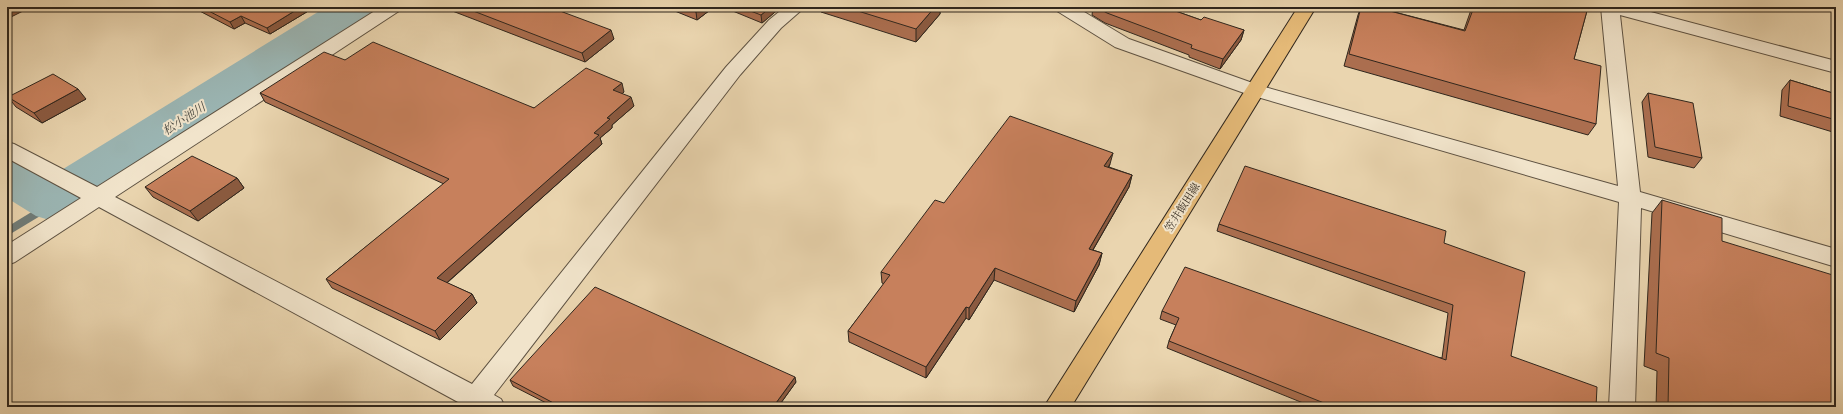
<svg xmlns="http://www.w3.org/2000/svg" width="1843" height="414" font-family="'Libre Caslon Text','Noto Serif JP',serif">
  <rect width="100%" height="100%" fill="#ead5af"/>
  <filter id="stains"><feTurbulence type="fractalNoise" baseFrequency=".005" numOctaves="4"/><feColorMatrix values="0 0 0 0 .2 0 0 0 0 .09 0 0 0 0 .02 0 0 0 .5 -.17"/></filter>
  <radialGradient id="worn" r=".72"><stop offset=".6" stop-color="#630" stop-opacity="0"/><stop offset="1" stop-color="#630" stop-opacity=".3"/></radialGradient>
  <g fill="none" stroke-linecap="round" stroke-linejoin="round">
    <polygon fill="#707c78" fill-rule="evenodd" points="56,197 61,201 60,204 7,236 7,227"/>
    <polygon fill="#9bb6b4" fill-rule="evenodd" points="326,7 382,7 376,17 76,216 56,222 36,216 7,198 7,153 27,158 55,174"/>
    <g stroke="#5e5242" stroke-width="2">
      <g id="minor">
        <polygon points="381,7 402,7 399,11 115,197 472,384 726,67 769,20 785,7 805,7 781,28 740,75 494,395 501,399 505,407 456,407 458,402 99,207 15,262 7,265 7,245 81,198 7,158 7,142 14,144 97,187"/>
        <polygon points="1054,7 1076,7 1129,39 1261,86 1618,186 1601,7 1632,7 1836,61 1836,73 1620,15 1640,192 1836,249 1836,267 1641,208 1635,407 1609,407 1619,202 1247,94 1115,47 1057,11"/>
      </g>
    </g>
    <g stroke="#2f261d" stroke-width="2">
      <polygon id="major" points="1298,7 1316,7 1071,407 1044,407"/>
    </g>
    <use href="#minor" fill="#f1e4cb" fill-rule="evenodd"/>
    <use href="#major" fill="#e5ba78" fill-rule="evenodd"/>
  </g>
  <g fill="#ab6e4f" stroke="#2f261d">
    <polygon points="192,7 315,7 270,34 245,23 234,29"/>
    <polygon points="442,7 559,7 564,13 614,39 585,62"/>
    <polygon points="665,7 714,7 697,20"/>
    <polygon points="723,7 781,7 762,23"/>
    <polygon points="820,7 940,7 940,14 916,42 821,12"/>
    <polygon points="1093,7 1164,7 1201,20 1244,30 1241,40 1220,69 1189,57 1189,55 1105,23 1092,15"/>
    <polygon points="1361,7 1375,7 1464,30 1472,7 1588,7 1574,59 1596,124 1588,135 1344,66 1358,15"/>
    <polygon points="345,60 534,108 624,92 622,94 634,106 612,125 612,128 600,138 602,144 447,283 472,294 477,303 440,340 332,288 326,279 444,184 265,102 260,93"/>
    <polygon points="1790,80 1836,94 1836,133 1780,116 1782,90"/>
    <polygon points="1648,93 1702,158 1694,168 1648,157 1642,102"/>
    <polygon points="8,97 86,99 42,123 16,107"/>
    <polygon points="1110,164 1109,167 1132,175 1129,187 1093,250 1102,253 1099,265 1074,312 994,280 969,320 966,318 926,378 849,342 848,331 884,284 882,283 881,272"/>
    <polygon points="237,178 244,188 198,221 153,197 145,187"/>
    <polygon points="1662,200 1722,241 1836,407 1656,407 1657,371 1644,366 1652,213"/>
    <polygon points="1219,224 1444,243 1511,356 1596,407 1313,407 1167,348 1169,341 1176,325 1160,319 1162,311 1442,358 1448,313 1217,231"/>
    <polygon points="510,380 796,382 778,407 554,407 513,386"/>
  </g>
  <g fill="#8b5a40" stroke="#2f261d">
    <polygon points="7,7 31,7 7,19"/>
    <polygon points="301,7 315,7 270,34 267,28"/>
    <polygon points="703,7 714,7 697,20 696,12"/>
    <polygon points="771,7 781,7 762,23 761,15"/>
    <polygon points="935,7 940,7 940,14 916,42 916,29"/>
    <polygon points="563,9 566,18 560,11"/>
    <polygon points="241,16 245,23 234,29 230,22"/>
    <polygon points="611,30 614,39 585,62 582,53"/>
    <polygon points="1244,30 1241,40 1220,69 1223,59"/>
    <polygon points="622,83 624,92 616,99 613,90"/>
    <polygon points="78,89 86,99 42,123 34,113"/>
    <polygon points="631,97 634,106 612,125 612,128 600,138 602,144 442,287 437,278 594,133 607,118"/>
    <polygon points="1113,153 1110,164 1102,177 1104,166"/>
    <polygon points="1132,175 1129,187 1087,260 1089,249"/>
    <polygon points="237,178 244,188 198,221 190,211"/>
    <polygon points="1102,253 1099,265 1074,312 1076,301"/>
    <polygon points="995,268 994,280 969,320 969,308"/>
    <polygon points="472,294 477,303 440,340 435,331"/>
    <polygon points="966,307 966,318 926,378 926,367"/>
    <polygon points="795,377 796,382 778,407 773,407"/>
  </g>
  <g fill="#c7805c" stroke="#2f261d">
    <polygon points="201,7 301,7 267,28 241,16 230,22"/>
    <polygon points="463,7 559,7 563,9 560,11 611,30 582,53"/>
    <polygon points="682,7 703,7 696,12"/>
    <polygon points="740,7 771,7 761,15"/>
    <polygon points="845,7 935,7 916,29"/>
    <polygon points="1096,7 1164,7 1201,20 1204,17 1244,30 1223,59 1191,48 1192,45 1107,13"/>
    <polygon points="1361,7 1375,7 1465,31 1474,7 1588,7 1574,59 1601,66 1596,124 1349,54"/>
    <polygon points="373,42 534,108 586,68 622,83 613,90 631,97 607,118 610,119 594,133 599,135 437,278 472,294 435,331 326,279 449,179 260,93 324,52 345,60"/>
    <polygon points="53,74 78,89 34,113 8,97"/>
    <polygon points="1790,80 1836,94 1836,120 1788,106"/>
    <polygon points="1648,93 1693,103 1702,158 1655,147"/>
    <polygon points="1010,116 1113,153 1104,166 1132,175 1089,249 1102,253 1076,301 995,268 969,308 966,307 926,367 848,331 890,275 881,272 935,200 944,203"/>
    <polygon points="192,156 237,178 190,211 145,187"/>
    <polygon points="1245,166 1446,231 1444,243 1525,272 1511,356 1597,387 1596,407 1334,407 1169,341 1179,318 1162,311 1185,267 1446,360 1453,305 1219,224"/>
    <polygon points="1662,200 1722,218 1722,241 1836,276 1836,407 1668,407 1669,358 1656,353"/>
    <polygon points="595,287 795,377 773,407 561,407 510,380"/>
  </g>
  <g text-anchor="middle" stroke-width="4" stroke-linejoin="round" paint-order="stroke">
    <g font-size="11" fill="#2f261d" stroke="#f1e4cb">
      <text transform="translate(1182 207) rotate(-58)" y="4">笠井飯田線</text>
    </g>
    <g font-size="12" font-style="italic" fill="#4a4a43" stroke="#f1e4cb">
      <text transform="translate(184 119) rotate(-33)" y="4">松小池川</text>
    </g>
  </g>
  <rect width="1843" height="414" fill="none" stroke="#ead5af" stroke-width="24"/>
  <rect x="8" y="8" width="1827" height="398" fill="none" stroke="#2f261d" stroke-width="2"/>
  <rect x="12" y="12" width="1819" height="390" fill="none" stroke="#2f261d"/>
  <rect width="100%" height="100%" filter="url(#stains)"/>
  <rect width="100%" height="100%" fill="url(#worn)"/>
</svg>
